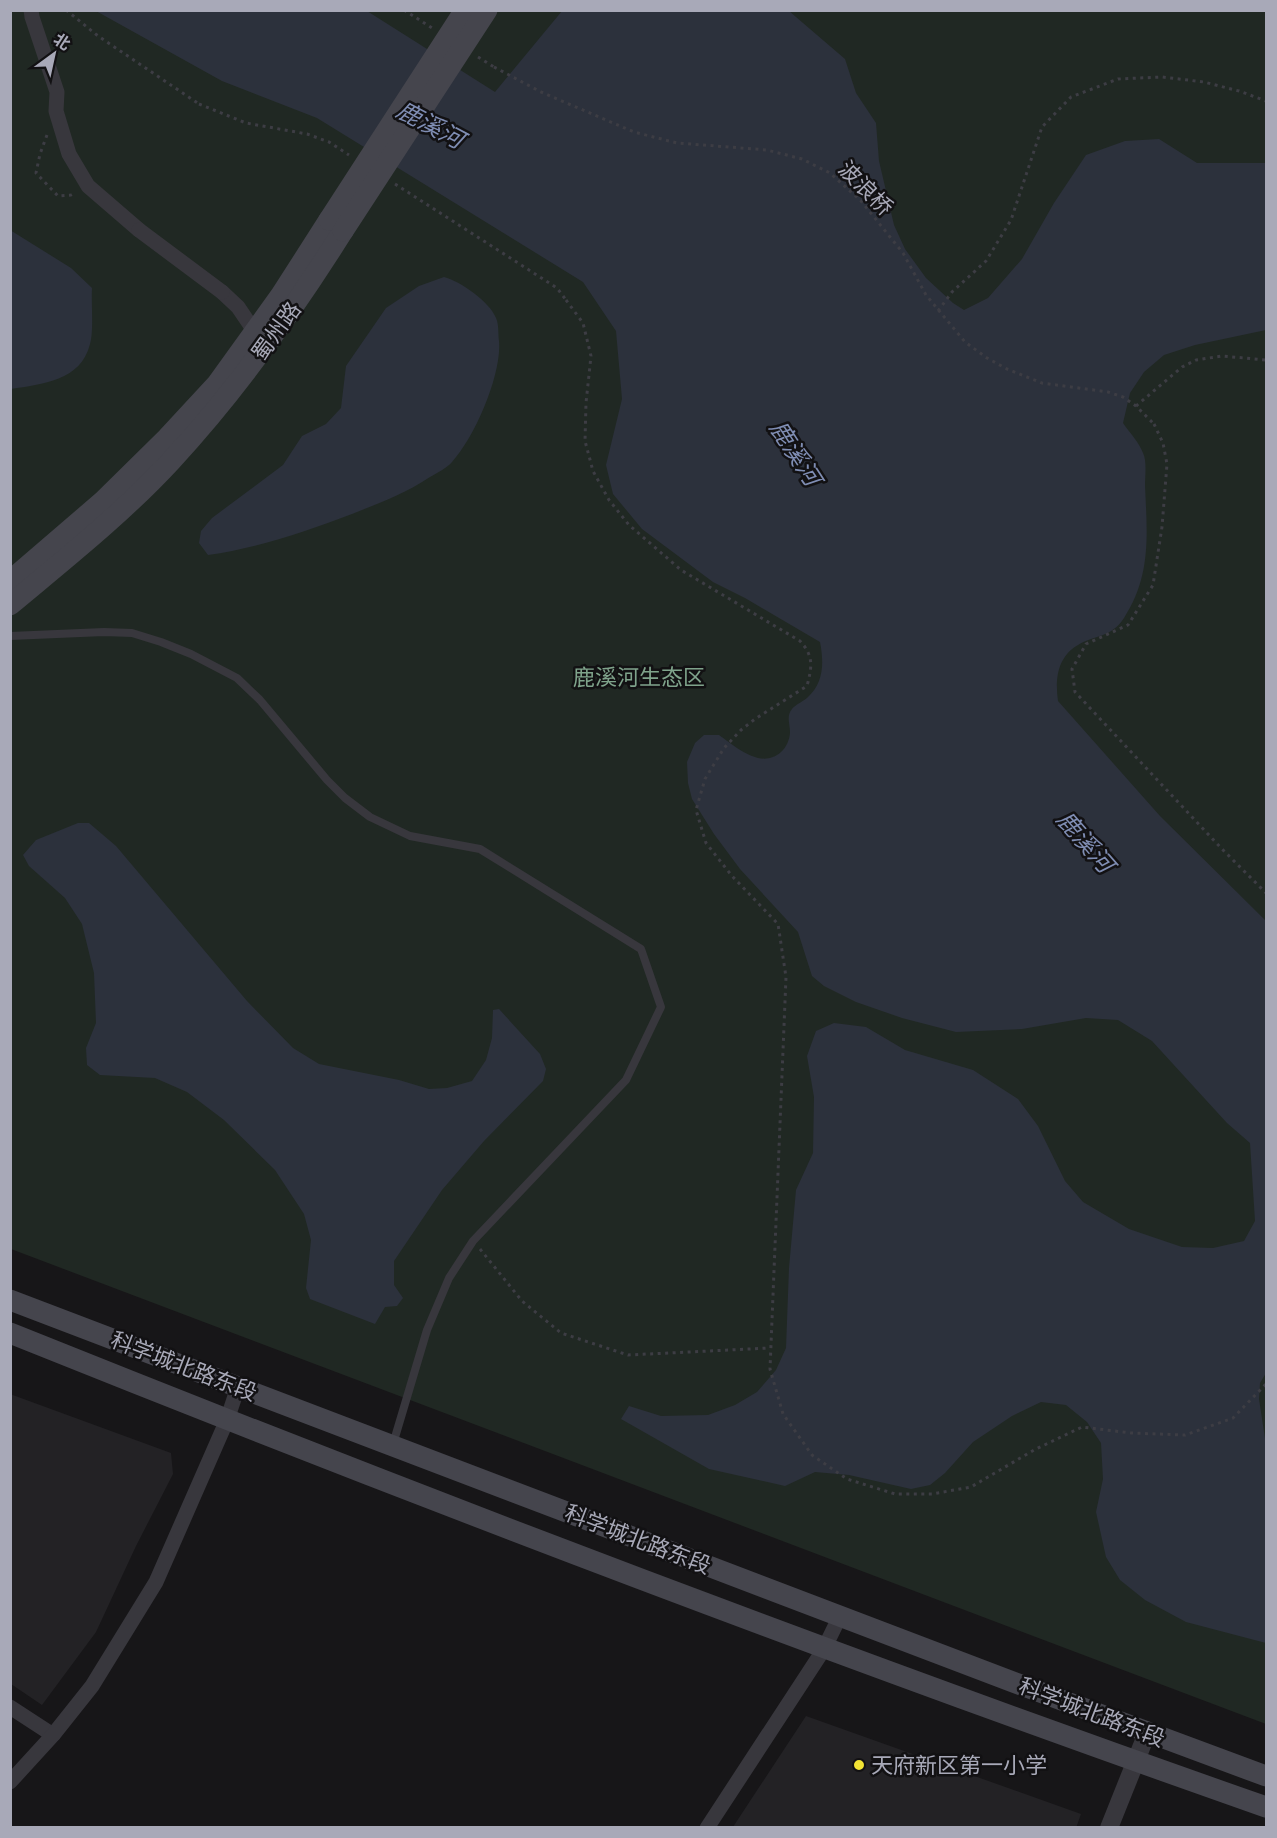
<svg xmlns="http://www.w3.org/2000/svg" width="1277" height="1838" font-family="Jost,'Noto Sans SC',sans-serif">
  <rect width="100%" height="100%" fill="#171618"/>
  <g fill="#232225">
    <polygon points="10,1394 171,1453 173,1474 136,1546 96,1632 42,1705 11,1684"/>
    <polygon points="806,1716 1081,1814 1076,1828 733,1827"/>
  </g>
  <polygon fill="#202823" points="10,11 1266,11 1266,1724 11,1249"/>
  <g fill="#2c313c">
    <path d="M96,11h271l128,81 67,-81h227l56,48 11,34 20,30 3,38 15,64 11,24 21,29 27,25 11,7 24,-12 34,-39 32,-56 32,-48 39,-14 34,-2 38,24h69v167l-71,15 -31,10 -20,17 -14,21 -7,30c6,9 16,19 20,30 4,8 2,23 2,32 2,48 7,90 -21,133 -13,20 -28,16 -46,27 -21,12 -23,35 -20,56l102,115 106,105v452l-6,10 -1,16 7,46v198l-80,-21 -41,-22 -25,-20 -14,-23 -10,-45 7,-33 -2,-36 -14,-21 -21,-17 -25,-3 -29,14 -39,26 -28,31 -15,12 -19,4 -62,-14 -34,-3 -30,14 -76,-17 -88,-50 8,-13 32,10 47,-1 27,-10 22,-13 19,-22 10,-22 3,-80 7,-78 17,-37 1,-56 -7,-41 9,-25 18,-8 32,4 39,23 68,20 45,29 20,27 27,55 18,21 46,27 53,18 31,1 31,-7 11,-20 -5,-78 -23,-20 -75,-82 -34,-21 -32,-2 -64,11 -66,3 -54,-14 -46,-16 -32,-16 -12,-10 -14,-44 -58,-63 -26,-35 -22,-35 -4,-16 -1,-21 8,-19 9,-8h15c17,12 42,35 62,17 5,-4 9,-13 9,-20 0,-8 -4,-16 2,-23 3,-4 10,-7 15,-11 17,-15 17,-35 13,-56l-75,-44 -32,-16 -71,-53 -29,-35 -7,-29 16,-66 -6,-68 -33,-49 -266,-164 -95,-37z"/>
    <path d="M10,230l61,38 21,20c-1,14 2,43 -2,56 -9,37 -48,40 -79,45z"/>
    <path d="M444,277c16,4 46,25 52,41 3,6 2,16 3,23 3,33 -24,96 -47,121 -5,6 -15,11 -22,15 -27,18 -49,25 -78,37 -47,18 -95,34 -144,41l-9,-12 2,-12 11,-13 71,-53 19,-29 24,-12 15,-16 5,-42 40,-58 33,-22z"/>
    <polygon points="78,823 89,823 116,846 247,1001 293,1048 319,1064 399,1080 429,1089 447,1088 472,1081 486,1060 492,1038 493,1010 499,1009 540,1054 546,1069 543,1081 484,1141 442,1190 394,1261 394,1285 403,1298 397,1306 385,1307 375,1324 310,1299 306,1288 311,1240 304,1214 275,1170 224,1120 187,1092 155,1078 100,1075 87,1065 86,1048 96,1023 94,973 82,924 65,898 29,866 23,855 36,840"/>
  </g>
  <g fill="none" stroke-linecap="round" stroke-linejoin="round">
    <g stroke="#3d3d44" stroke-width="3" stroke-dasharray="3 4.5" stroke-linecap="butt">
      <polyline points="66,10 98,36 199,104"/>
      <polyline points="404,10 432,28"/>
      <polyline points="478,57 494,67"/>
      <polyline points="47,135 40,154 36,173 58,196 71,195 75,193"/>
      <path d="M566,300l17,23 8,33 -5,47 -1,38 8,30 16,29 20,25 52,45 119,71c14,15 12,26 7,45l-52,33 -14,11 -17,18 -19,31 -9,31 10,33 26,33 46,48 8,53 -16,392 13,45 29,41 35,24 48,15h37l39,-7 63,-37 48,-23 49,6 54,2 48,-17 33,-34"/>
      <polyline points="938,311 952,292 986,261 1011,220 1042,127 1071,97 1118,79 1162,77 1204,82 1239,91 1266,101"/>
      <polyline points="1136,406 1182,367 1196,360 1222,356 1266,360"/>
      <polyline points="1154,424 1163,443 1167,464 1162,527 1153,585 1128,625 1086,644 1072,669 1075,692 1222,849 1266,893"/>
      <polyline points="480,1249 522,1301 561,1333 628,1355 769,1348"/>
    </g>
    <polyline stroke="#38373d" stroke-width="8" points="10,636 104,632 132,633 161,642 191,654 237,678 260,700 327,780 345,798 370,817 410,836 480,849 641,949 661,1007 626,1080 473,1241 449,1278 427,1330 393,1444"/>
    <g stroke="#38373d" stroke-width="15">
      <polyline points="31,10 32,17 57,92 56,111 69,154 88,186 139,230"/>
      <polyline points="222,292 238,307 255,332"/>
      <polyline points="10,1707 53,1735"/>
      <polyline points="10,1782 53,1735 92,1686 156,1582 227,1420 238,1387"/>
      <polyline points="707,1828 824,1649 840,1616"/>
    </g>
    <polyline stroke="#38373d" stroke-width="18" points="1109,1828 1147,1733"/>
    <g stroke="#45454d" stroke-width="21">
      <polyline points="10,581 103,501 167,438 217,384 281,295 329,220"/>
      <path d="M10,605c55,-46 112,-91 161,-144 65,-70 121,-149 172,-230"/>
      <polyline points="10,1300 1013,1682 1266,1776"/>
      <path d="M10,1333c416,167 834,326 1256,474"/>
    </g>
    <g stroke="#3d3d44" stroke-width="3" stroke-dasharray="3 4.5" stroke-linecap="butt">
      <polyline points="494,67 541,92 634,132 677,143 767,150 802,159 830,173 861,201 903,253 926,295 965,342 987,358 1007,369 1042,383 1108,392 1123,397 1136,406 1154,424"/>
      <polyline points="199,104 246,123 307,134 329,142 349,155"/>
      <polyline points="395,184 557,288 566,300"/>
    </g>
    <polyline stroke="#38373d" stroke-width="15" points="139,230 222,292"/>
    <g stroke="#45454d" stroke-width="21">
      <polyline points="329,220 465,10"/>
      <polyline points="343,231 487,10"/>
    </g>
  </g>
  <circle fill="#f2e334" stroke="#121113" stroke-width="2" cx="859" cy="1765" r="6"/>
  <g text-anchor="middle" stroke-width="5" stroke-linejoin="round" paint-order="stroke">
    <g font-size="22" fill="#a8a9b8" stroke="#121113">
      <text transform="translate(866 188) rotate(45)" y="8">波浪桥</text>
      <text transform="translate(276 331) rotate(-54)" y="8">蜀州路</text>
      <text transform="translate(184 1366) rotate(21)" y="8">科学城北路东段</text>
      <text transform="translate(638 1539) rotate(21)" y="8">科学城北路东段</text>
      <text transform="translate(1092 1712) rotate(21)" y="8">科学城北路东段</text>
    </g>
    <g font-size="22" fill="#7fa38b" stroke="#121113">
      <text x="639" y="685">鹿溪河生态区</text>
    </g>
    <g font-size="22" fill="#a8a9b8" stroke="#121113" text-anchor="start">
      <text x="871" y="1773">天府新区第一小学</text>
    </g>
    <g font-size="24" font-style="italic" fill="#7f8db3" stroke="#121113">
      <text transform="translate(430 125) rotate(28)" y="8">鹿溪河</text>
      <text transform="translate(795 453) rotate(57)" y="8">鹿溪河</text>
      <text transform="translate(1085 842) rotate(49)" y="8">鹿溪河</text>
    </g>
  </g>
  <rect width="1277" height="1838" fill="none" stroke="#a8a9b8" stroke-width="24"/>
  <g transform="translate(54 54) rotate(33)" stroke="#121113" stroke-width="4.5" paint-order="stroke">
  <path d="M0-4.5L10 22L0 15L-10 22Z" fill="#a8a9b8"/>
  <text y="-9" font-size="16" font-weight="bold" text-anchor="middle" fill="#a8a9b8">北</text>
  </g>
</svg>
